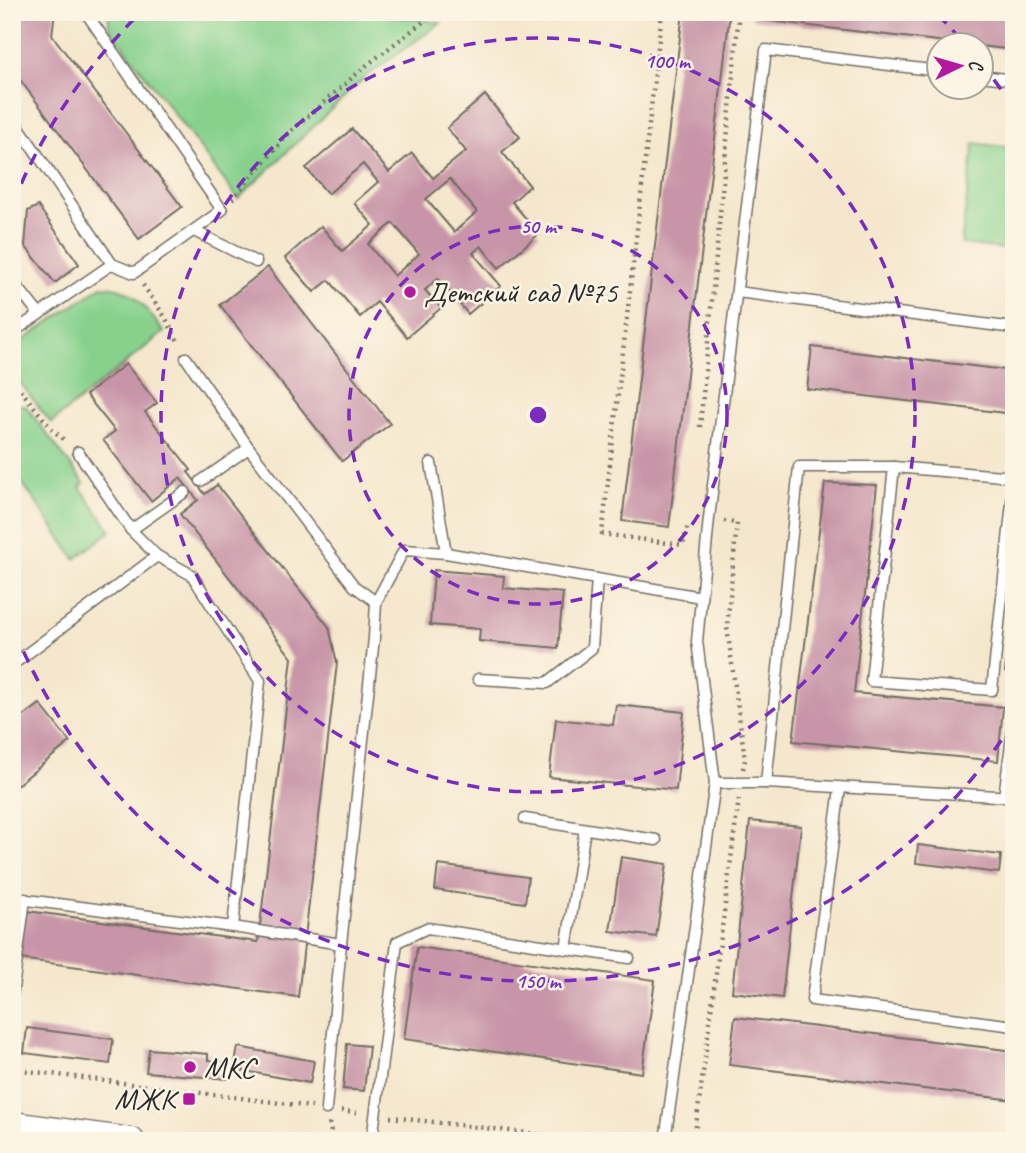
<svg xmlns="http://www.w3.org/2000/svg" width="1026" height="1153" font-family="Caveat,sans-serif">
  <rect width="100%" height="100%" fill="#fcf5e5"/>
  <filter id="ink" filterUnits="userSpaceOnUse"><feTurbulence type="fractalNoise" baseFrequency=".0143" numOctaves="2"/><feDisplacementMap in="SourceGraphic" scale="14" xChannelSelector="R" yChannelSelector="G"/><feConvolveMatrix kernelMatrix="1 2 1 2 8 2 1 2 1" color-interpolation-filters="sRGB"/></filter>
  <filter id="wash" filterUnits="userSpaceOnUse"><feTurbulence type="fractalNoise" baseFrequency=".00686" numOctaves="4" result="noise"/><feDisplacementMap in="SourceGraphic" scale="28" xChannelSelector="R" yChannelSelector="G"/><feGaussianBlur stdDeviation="1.57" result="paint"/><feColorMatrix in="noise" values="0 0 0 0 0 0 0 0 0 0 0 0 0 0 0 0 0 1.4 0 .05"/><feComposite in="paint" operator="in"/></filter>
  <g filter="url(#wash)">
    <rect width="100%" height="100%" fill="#f5e7cd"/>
    <g fill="#87d18d" stroke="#597e5c" stroke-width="2">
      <polygon points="108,12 365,12 441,23 365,77 238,199 109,27"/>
      <polygon points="974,143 1014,148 1002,249 961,244"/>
      <path d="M102,286c32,-1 44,24 62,46l-113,91 -39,-51v-24z"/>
      <polygon points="12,405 25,405 84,483 80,487 111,531 75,559 12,468"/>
    </g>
    <g id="blocks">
      <g fill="#c895a8" fill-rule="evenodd">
        <polygon points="12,12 55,12 52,35 182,207 139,239 12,69"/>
        <polygon points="683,12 730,12 669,527 622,521"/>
        <polygon points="753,12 1014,12 1014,50 752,19"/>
        <path d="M485,95l35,42 -18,15 28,34 -18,16 27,32 -40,34 -18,-22 -8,7 28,33 -33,28 -30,-36 -13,12 16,18 -34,29 -30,-35 -17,15 -31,-37 -15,12 -29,-34 36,-32 21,25 31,-26 -19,-22 24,-21 -15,-18 -35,30 -22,-26 46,-39 37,43 23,-19 21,25 33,-27 -19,-23zM450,179l27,33 -23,20 -28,-33zM393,223l26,31 -25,22 -26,-32z"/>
        <polygon points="38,206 79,264 55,283 25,246 28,211"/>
        <polygon points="268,267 390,424 342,461 220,305"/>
        <polygon points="812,347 1014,371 1014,414 807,389"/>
        <polygon points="126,364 157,403 145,412 191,470 188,472 205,494 217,485 329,627 337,663 298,997 12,958 12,909 258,942 292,658 180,514 198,500 180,478 151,501 103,440 115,431 86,395"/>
        <polygon points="825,483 877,485 854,693 1003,707 998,761 793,741"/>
        <polygon points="434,570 504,576 503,588 563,593 558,648 479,641 480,629 430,625"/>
        <polygon points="1012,615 1014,615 1014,673 1005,672"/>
        <polygon points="40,704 70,742 17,785 12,779 12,725"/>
        <polygon points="616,705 684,712 676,790 549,777 556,719 613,725"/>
        <polygon points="750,821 801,826 782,998 732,992"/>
        <polygon points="918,845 1001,855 999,873 916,863"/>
        <polygon points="621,857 667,864 656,937 610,931"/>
        <polygon points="438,865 528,877 525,903 435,890"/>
        <polygon points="1010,871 1014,872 1014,891 1008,890"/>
        <polygon points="417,947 655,980 642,1073 404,1039"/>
        <polygon points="735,1017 1014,1051 1014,1100 729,1065"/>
        <polygon points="27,1028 113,1039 110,1064 24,1053"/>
        <polygon points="347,1044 369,1046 364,1091 343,1089"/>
        <polygon points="238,1047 314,1061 310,1083 234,1069"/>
        <polygon points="149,1049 208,1054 208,1060 228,1063 227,1079 146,1072"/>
      </g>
    </g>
  </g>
  <g filter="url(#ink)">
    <use href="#blocks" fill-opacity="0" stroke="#726d64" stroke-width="2"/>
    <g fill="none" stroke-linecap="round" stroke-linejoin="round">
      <g stroke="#726d64" stroke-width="13">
        <g id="service">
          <polyline points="981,76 1014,80"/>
          <polyline points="12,117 112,264 134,273 222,210 89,17 89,12"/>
          <polyline points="194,231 256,262"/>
          <polyline points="12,280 39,314"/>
          <polyline points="737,292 1014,328"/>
          <polyline points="12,333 112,264"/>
          <polyline points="186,358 249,448"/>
          <polyline points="78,452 131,530 157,556 192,575 260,681 233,927"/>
          <polyline points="894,467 871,681 992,690 1014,484"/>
          <polyline points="201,481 249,448 354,586 376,602"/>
          <polyline points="131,530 185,492"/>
          <polyline points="446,553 701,597"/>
          <polyline points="12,665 157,556"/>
          <polyline points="478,679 547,683 592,648 597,579"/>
          <polyline points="715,783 766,783 1014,797"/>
          <polyline points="766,783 799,467 894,467 1014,477"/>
          <polyline points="840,788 812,1000 1014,1026"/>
          <polyline points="1004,797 1014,722"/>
          <polyline points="525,819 656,840"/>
          <polyline points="12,898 233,927 341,944"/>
          <polyline points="566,949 585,829"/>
          <polyline points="12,996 25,899"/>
          <polyline points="326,1109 341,944 374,638 376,602 404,550 446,553 431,463"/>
          <polyline points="372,1141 397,942 427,928 629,958"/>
          <polyline points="665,1141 715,783 697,641 709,518 766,50 939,71"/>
        </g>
      </g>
      <g stroke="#726d64" stroke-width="29">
        <polyline id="tertiary" points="12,1125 131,1141"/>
      </g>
      <g stroke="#726d64" stroke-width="4.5" stroke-dasharray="2 5" stroke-linecap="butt">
        <polyline points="662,12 602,534 683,545 688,525"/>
        <polyline points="232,199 292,130 367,65 436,12"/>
        <polyline points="143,285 165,317 179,343"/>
        <polyline points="12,379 50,427 66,442"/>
        <polyline points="700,427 739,12"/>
        <polyline points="724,521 737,523 727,627 745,760 743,769"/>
        <polyline points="12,1069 312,1107"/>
        <polyline points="341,1111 360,1113"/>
        <polyline points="390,1117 597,1141"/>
        <polyline points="329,1123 333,1141"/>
        <polyline points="694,1141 739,798"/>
      </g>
      <use href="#service" stroke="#fff" stroke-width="10"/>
      <use href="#tertiary" stroke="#fff" stroke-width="26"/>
    </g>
  </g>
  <g fill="none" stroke="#7b2cbf" stroke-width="3.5" stroke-dasharray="12 9">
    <circle cx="538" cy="415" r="189"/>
    <circle cx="538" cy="415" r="377"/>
    <path d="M1013 723A566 566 0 0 1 13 627M13 203A566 566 0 0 1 138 15M938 15A566 566 0 0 1 965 44M981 63A566 566 0 0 1 1013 107"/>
  </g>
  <g fill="#b5179e" stroke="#fcf5e5" stroke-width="2.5">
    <circle cx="410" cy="292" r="7"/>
    <circle cx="190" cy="1067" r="7"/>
    <rect x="182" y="1092" width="14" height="14" rx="3.5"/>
  </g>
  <g text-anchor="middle" stroke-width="5" stroke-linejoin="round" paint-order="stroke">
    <g font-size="30" fill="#2b2b2b" stroke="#fcf5e5" text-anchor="start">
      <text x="424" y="302">Детский сад №75</text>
      <text x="204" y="1077">МКС</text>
      <text x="175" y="1109" text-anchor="end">МЖК</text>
    </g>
  </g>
  <circle cx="538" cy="415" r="10" fill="#7b2cbf" stroke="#fcf5e5" stroke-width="3.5"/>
  <g font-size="21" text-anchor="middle" font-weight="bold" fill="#7b2cbf" stroke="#fcf5e5" stroke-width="5" stroke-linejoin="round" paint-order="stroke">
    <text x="667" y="68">100 m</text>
    <text x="538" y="233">50 m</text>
    <text x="538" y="988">150 m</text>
  </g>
  <rect width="1026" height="1153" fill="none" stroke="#fcf5e5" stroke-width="42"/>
  <g transform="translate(960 66) rotate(85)"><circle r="33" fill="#fcf5e5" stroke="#a8a49b" stroke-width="2"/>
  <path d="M0-5L12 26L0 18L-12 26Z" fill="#b5179e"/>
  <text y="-10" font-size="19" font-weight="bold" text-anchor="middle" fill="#2b2b2b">С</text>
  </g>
</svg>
